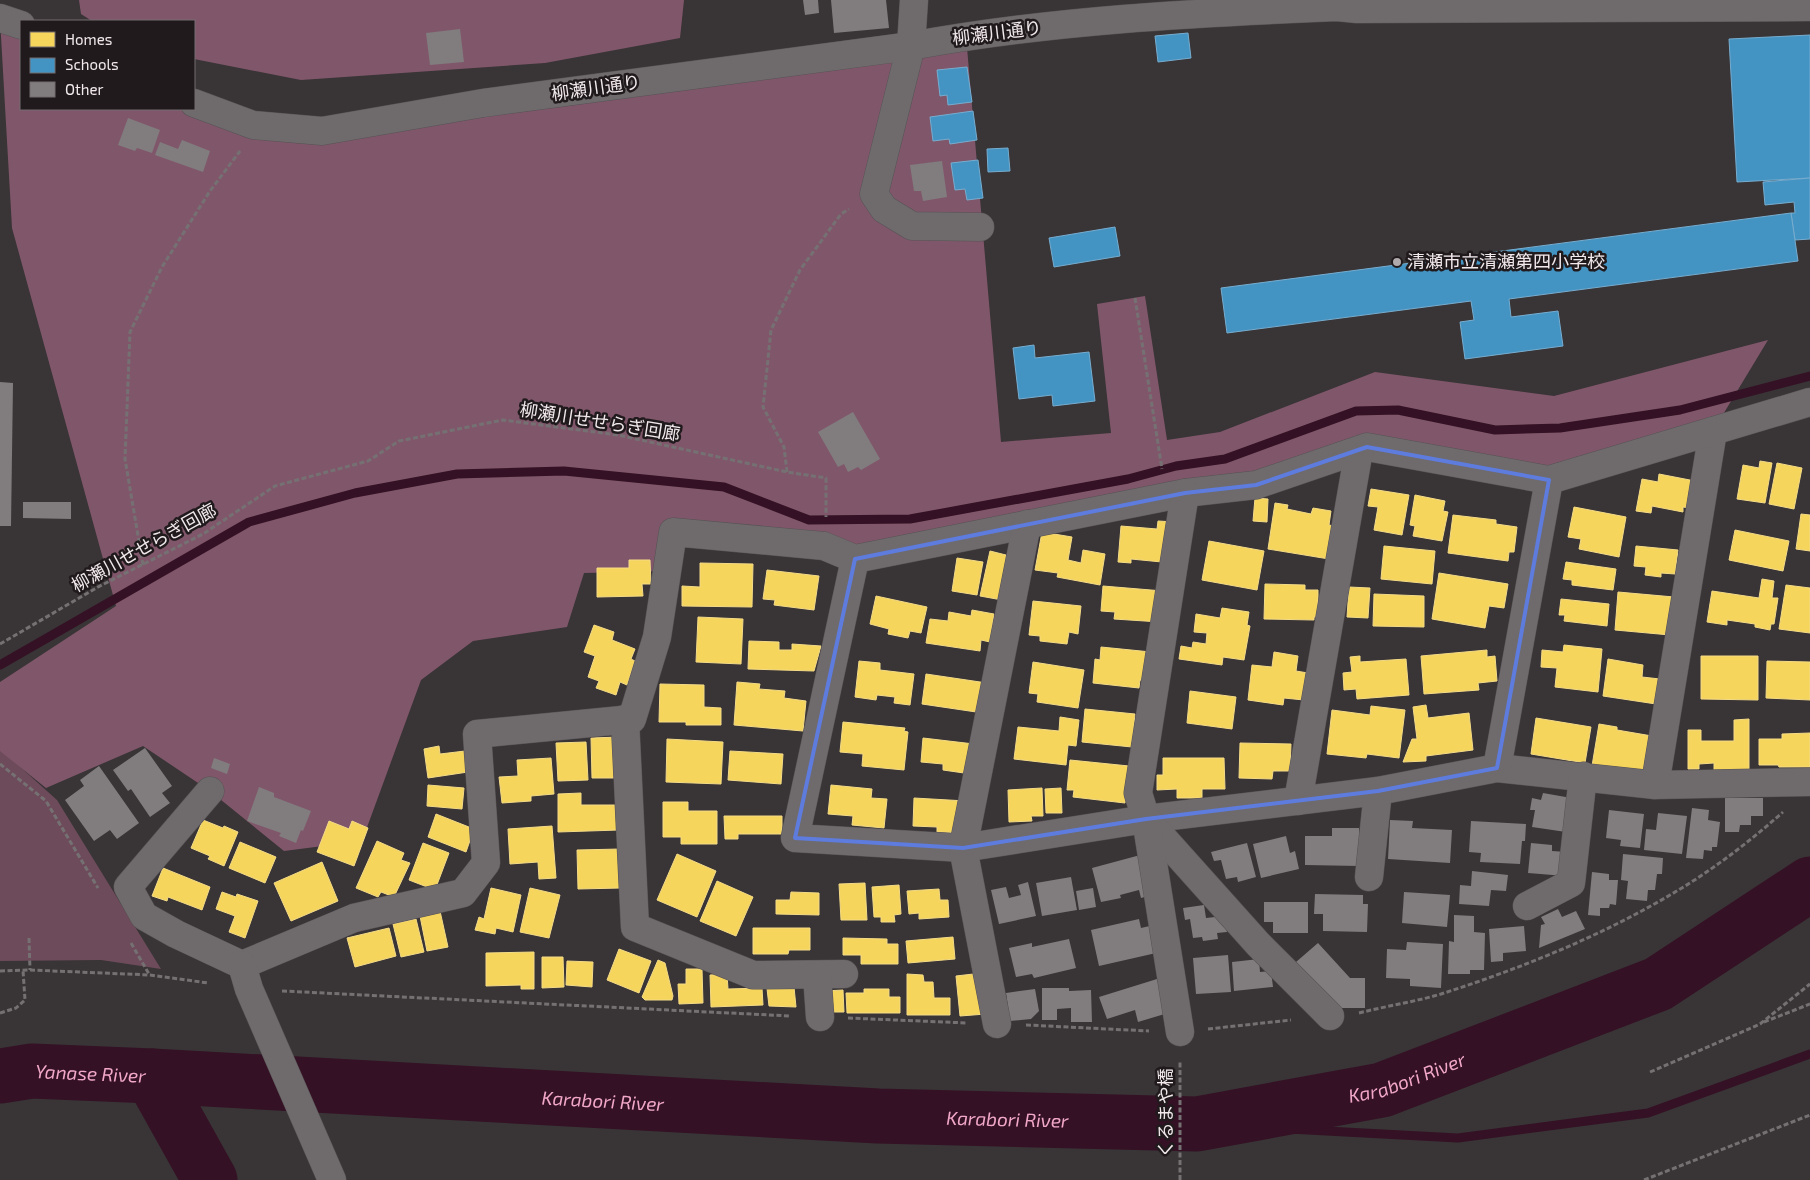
<svg xmlns="http://www.w3.org/2000/svg" width="1810" height="1180" font-family="'Exo 2','Noto Sans JP',sans-serif">
  <rect width="100%" height="100%" fill="#393436"/>
  <polygon fill="#6d4b5a" points="0,749 57,800 161,969 101,960 0,961"/>
  <g fill="#80576a">
    <polygon points="79,0 684,0 680,38 545,63 301,80 194,59 194,21 92,21 81,14"/>
    <polygon points="0,19 21,25 21,109 194,109 322,131 966,36 1001,442 1111,433 1097,304 1145,296 1167,440 1220,432 1375,372 1554,396 1768,340 1713,431 1549,480 1359,450 855,559 674,532 667,571 584,573 567,627 473,641 421,680 362,841 284,851 210,791 143,746 46,788 0,751 0,682 116,606 12,228"/>
  </g>
  <g fill="#f6d55c" stroke="#f4db87">
    <polygon points="1760,461 1772,463 1765,503 1737,499 1743,465 1759,468"/>
    <polygon points="1777,463 1802,468 1794,509 1769,504"/>
    <polygon points="1659,474 1695,481 1690,508 1683,507 1683,512 1652,506 1651,513 1636,511 1642,479 1658,482"/>
    <polygon points="1371,489 1409,495 1402,535 1374,530 1378,507 1368,506"/>
    <polygon points="1415,495 1445,501 1443,511 1448,512 1442,541 1413,536 1415,526 1410,525"/>
    <polygon points="1255,498 1268,499 1267,522 1253,521"/>
    <polygon points="1275,503 1288,505 1287,509 1311,514 1313,508 1331,511 1329,525 1334,526 1329,559 1268,549"/>
    <polygon points="1574,507 1626,517 1619,557 1579,549 1581,539 1568,537"/>
    <polygon points="1801,514 1810,515 1810,551 1796,549"/>
    <polygon points="1453,515 1496,520 1496,524 1517,527 1514,552 1509,552 1508,561 1448,553"/>
    <polygon points="1158,521 1175,522 1172,563 1131,559 1131,563 1118,562 1121,526 1157,529"/>
    <polygon points="1735,530 1789,541 1783,571 1729,560"/>
    <polygon points="1042,532 1072,537 1068,560 1081,563 1083,550 1105,554 1100,585 1057,577 1058,573 1035,570"/>
    <polygon points="1209,541 1264,551 1257,590 1202,580"/>
    <polygon points="1384,546 1435,551 1432,584 1381,579"/>
    <polygon points="1636,546 1678,550 1675,574 1661,573 1661,577 1645,575 1646,567 1634,566"/>
    <polygon points="990,551 1006,555 1008,574 1002,600 980,596"/>
    <polygon points="957,558 983,562 977,595 952,591"/>
    <polygon points="629,560 650,560 651,584 642,584 643,596 597,597 597,568 629,568"/>
    <polygon points="1566,562 1616,569 1613,590 1572,585 1572,580 1563,579"/>
    <polygon points="700,563 753,564 752,607 682,606 682,586 700,587"/>
    <polygon points="767,570 819,576 814,610 774,605 775,600 763,599"/>
    <polygon points="1439,573 1508,584 1504,608 1489,606 1485,628 1432,619"/>
    <polygon points="1762,579 1774,581 1772,598 1778,598 1774,624 1771,624 1770,630 1755,627 1755,624 1727,620 1727,625 1707,622 1712,591 1759,598"/>
    <polygon points="1265,584 1305,585 1305,590 1318,590 1318,617 1314,617 1314,620 1264,619"/>
    <polygon points="1786,585 1810,588 1810,633 1779,629"/>
    <polygon points="1103,586 1163,591 1160,622 1114,619 1115,612 1101,611"/>
    <polygon points="1349,587 1370,588 1368,618 1347,617"/>
    <polygon points="1618,592 1674,597 1670,635 1615,630"/>
    <polygon points="1374,594 1424,596 1424,627 1373,626"/>
    <polygon points="876,596 927,607 921,633 910,631 908,638 888,634 889,629 870,624"/>
    <polygon points="1561,599 1609,604 1607,626 1564,621 1565,615 1559,615"/>
    <polygon points="1033,601 1081,606 1078,634 1069,632 1067,644 1040,641 1040,636 1029,635"/>
    <polygon points="1222,608 1249,612 1247,625 1250,626 1244,660 1223,657 1222,665 1179,659 1181,646 1192,648 1193,642 1206,644 1207,633 1194,632 1196,614 1220,618"/>
    <polygon points="972,610 994,614 990,642 981,640 980,651 926,643 930,619 948,621 949,612 971,616"/>
    <polygon points="698,617 743,619 741,664 696,662"/>
    <polygon points="594,625 614,632 612,640 635,649 631,659 635,661 627,685 620,682 616,695 596,688 599,681 588,677 595,656 584,652"/>
    <polygon points="749,641 779,642 779,650 792,650 792,644 821,646 814,671 748,669"/>
    <polygon points="1564,645 1602,649 1598,692 1555,687 1557,668 1541,667 1542,650 1563,652"/>
    <polygon points="1101,647 1151,652 1148,681 1140,680 1139,688 1093,683 1095,659 1100,660"/>
    <polygon points="1487,650 1487,657 1495,656 1497,681 1478,683 1479,690 1424,694 1421,656"/>
    <polygon points="1274,652 1298,656 1296,671 1308,673 1304,700 1284,698 1283,705 1248,700 1252,665 1272,667"/>
    <polygon points="1360,656 1360,662 1406,659 1409,695 1357,699 1356,689 1344,690 1343,673 1352,672 1350,657"/>
    <polygon points="1701,656 1758,656 1758,700 1701,699"/>
    <polygon points="1608,659 1643,665 1642,677 1660,679 1656,704 1603,696"/>
    <polygon points="859,661 880,663 880,670 914,674 910,705 894,703 895,697 877,695 876,700 855,697"/>
    <polygon points="1767,661 1810,662 1810,700 1766,698"/>
    <polygon points="1033,662 1084,670 1078,708 1037,702 1038,694 1029,693"/>
    <polygon points="926,674 987,683 983,713 922,704"/>
    <polygon points="737,682 760,684 759,689 785,691 784,698 806,701 803,731 734,725"/>
    <polygon points="660,684 704,685 704,707 721,708 721,725 686,725 686,722 659,722"/>
    <polygon points="1190,691 1236,697 1232,729 1187,723"/>
    <polygon points="1426,705 1428,718 1469,713 1473,750 1426,756 1426,761 1403,762 1412,739 1417,739 1413,707"/>
    <polygon points="1371,706 1405,710 1399,758 1367,754 1366,758 1327,754 1332,710 1370,715"/>
    <polygon points="1085,709 1135,714 1132,747 1082,742"/>
    <polygon points="1060,717 1079,720 1076,746 1068,745 1066,765 1014,759 1018,727 1059,731"/>
    <polygon points="1536,718 1591,727 1585,763 1531,754"/>
    <polygon points="1749,719 1749,774 1714,774 1714,763 1699,764 1699,769 1688,769 1688,730 1701,730 1701,741 1734,741 1734,720"/>
    <polygon points="843,722 905,728 904,731 908,732 904,770 862,766 863,754 840,752"/>
    <polygon points="1599,724 1617,727 1617,730 1652,736 1646,775 1592,766"/>
    <polygon points="1810,733 1810,767 1779,767 1778,765 1759,765 1759,739 1782,739 1782,734"/>
    <polygon points="619,737 616,778 592,778 591,738"/>
    <polygon points="923,738 974,744 971,774 943,770 943,764 921,762"/>
    <polygon points="667,739 723,742 721,784 666,782"/>
    <polygon points="586,742 588,780 558,781 556,743"/>
    <polygon points="1240,743 1291,744 1290,771 1273,771 1272,779 1239,778"/>
    <polygon points="439,746 440,754 465,751 468,772 428,778 424,749"/>
    <polygon points="730,751 783,754 781,784 728,780"/>
    <polygon points="551,758 554,794 531,796 531,801 502,803 499,777 518,776 517,760"/>
    <polygon points="1163,758 1224,758 1225,789 1202,789 1202,798 1177,798 1177,789 1157,790 1157,775 1163,775"/>
    <polygon points="1070,760 1129,766 1125,803 1073,797 1074,790 1067,790"/>
    <polygon points="428,785 464,788 462,809 427,806"/>
    <polygon points="831,785 872,789 871,798 887,799 884,828 852,825 853,816 828,814"/>
    <polygon points="1042,788 1043,816 1031,816 1032,821 1009,822 1008,790"/>
    <polygon points="1061,788 1062,813 1046,813 1045,789"/>
    <polygon points="581,793 581,805 619,805 619,830 558,832 558,794"/>
    <polygon points="914,798 966,801 964,833 937,832 937,827 913,826"/>
    <polygon points="663,802 688,802 688,811 717,811 717,844 681,844 681,837 663,837"/>
    <polygon points="436,814 474,829 466,852 428,837"/>
    <polygon points="724,816 782,816 782,834 738,834 738,839 725,839"/>
    <polygon points="203,820 223,828 224,826 238,832 224,866 208,859 210,856 191,848"/>
    <polygon points="329,821 349,829 352,821 368,828 354,866 317,852"/>
    <polygon points="552,826 556,878 539,879 538,862 510,864 508,829"/>
    <polygon points="377,841 404,853 401,860 410,863 394,897 381,892 378,897 356,888"/>
    <polygon points="240,842 276,857 265,883 229,868"/>
    <polygon points="423,843 449,853 435,890 409,880"/>
    <polygon points="620,849 621,888 578,889 577,850"/>
    <polygon points="677,854 716,871 697,917 657,900"/>
    <polygon points="322,862 338,901 291,921 274,883"/>
    <polygon points="163,868 210,887 202,910 168,897 167,901 152,896"/>
    <polygon points="717,881 753,897 736,936 700,921"/>
    <polygon points="865,883 867,920 841,920 839,884"/>
    <polygon points="899,885 901,914 894,915 895,922 881,922 881,917 874,917 872,887"/>
    <polygon points="491,888 521,895 513,932 496,928 495,934 475,930 479,917 484,919"/>
    <polygon points="530,888 560,895 549,938 520,932"/>
    <polygon points="939,889 940,900 948,900 949,917 919,919 919,913 909,914 907,891"/>
    <polygon points="222,892 236,897 237,894 258,901 245,938 229,932 235,916 216,909"/>
    <polygon points="791,892 819,893 819,915 776,914 776,900 790,900"/>
    <polygon points="440,911 448,947 427,951 420,916"/>
    <polygon points="416,919 424,952 401,957 393,924"/>
    <polygon points="389,928 396,956 355,967 347,938"/>
    <polygon points="753,928 810,928 810,950 789,950 788,954 753,954"/>
    <polygon points="953,937 955,959 908,963 906,941"/>
    <polygon points="843,938 887,939 887,944 898,944 898,964 861,964 861,955 843,955"/>
    <polygon points="619,949 651,961 639,993 607,980"/>
    <polygon points="534,952 534,989 521,989 521,985 486,986 486,953"/>
    <polygon points="542,957 563,957 564,987 542,988"/>
    <polygon points="658,960 665,963 673,996 672,1000 645,1000 642,997"/>
    <polygon points="567,961 593,962 592,987 566,985"/>
    <polygon points="686,969 702,969 703,1003 679,1004 678,984 686,984"/>
    <polygon points="982,973 986,1014 960,1016 956,976"/>
    <polygon points="727,974 728,989 762,988 763,1005 711,1007 710,975"/>
    <polygon points="907,974 923,975 924,982 933,982 934,998 950,998 950,1015 907,1015"/>
    <polygon points="793,977 796,1007 769,1006 766,980"/>
    <polygon points="864,989 889,989 889,997 900,997 900,1013 847,1013 846,993 864,993"/>
    <polygon points="843,990 844,1012 825,1012 824,991"/>
  </g>
  <g fill="#4393c3" stroke="#77adcf">
    <polygon points="1188,33 1191,58 1158,62 1155,36"/>
    <polygon points="1810,35 1810,178 1737,182 1729,39"/>
    <polygon points="967,67 972,102 948,105 947,95 940,96 937,70"/>
    <polygon points="973,111 977,140 950,144 949,139 933,141 930,117"/>
    <polygon points="1008,148 1010,171 988,172 987,149"/>
    <polygon points="978,160 983,198 967,200 965,189 955,190 951,163"/>
    <polygon points="1810,178 1810,239 1795,240 1791,213 1795,213 1794,202 1765,205 1763,182"/>
    <polygon points="1791,213 1798,261 1509,299 1511,317 1558,311 1563,346 1465,359 1460,322 1474,320 1471,301 1227,333 1221,288"/>
    <polygon points="1115,227 1120,256 1054,267 1049,238"/>
    <polygon points="1034,345 1035,358 1089,352 1095,401 1053,406 1052,395 1019,399 1013,348"/>
  </g>
  <g fill="none" stroke-linecap="round" stroke-linejoin="round">
    <g stroke="#341124" stroke-width="9">
      <polyline points="0,665 249,522 355,493 457,474 564,471 724,487 809,520 910,519 1128,479 1176,466 1225,459 1356,411 1398,410 1495,430 1560,428 1680,410 1810,376"/>
      <polyline points="1197,1124 1458,1138 1648,1113 1810,1054"/>
    </g>
    <g stroke="#341124" stroke-width="55">
      <path id="s1" d="M0,1076l32,-5 120,5 726,40 319,8 185,-34 276,-106 152,-100"/>
      <polyline points="152,1076 210,1180"/>
    </g>
  </g>
  <g fill="#817c7e">
    <polygon points="803,0 818,0 819,13 805,15"/>
    <polygon points="831,0 886,0 889,28 834,33"/>
    <polygon points="460,29 464,62 430,65 426,33"/>
    <polygon points="128,118 160,130 152,153 137,148 135,151 118,145"/>
    <polygon points="182,140 210,151 203,172 155,155 160,142 178,149"/>
    <polygon points="942,161 947,197 923,201 921,191 914,191 910,165"/>
    <polygon points="0,382 13,383 11,526 0,526"/>
    <polygon points="853,412 880,459 861,470 858,467 848,472 844,464 838,467 818,432"/>
    <polygon points="23,502 71,502 71,519 23,518"/>
    <polygon points="145,748 172,786 162,793 170,803 150,817 131,789 128,791 113,770"/>
    <polygon points="214,758 230,764 227,774 211,768"/>
    <polygon points="99,766 139,823 117,839 110,830 94,841 65,800 84,786 80,780"/>
    <polygon points="259,787 274,793 274,797 311,811 303,831 301,830 296,843 279,836 281,833 247,821"/>
    <polygon points="1543,793 1577,799 1566,832 1532,827 1535,810 1530,810 1532,798 1541,800"/>
    <polygon points="1725,798 1763,798 1763,816 1751,816 1751,825 1740,825 1739,832 1725,832"/>
    <polygon points="1692,808 1709,810 1708,820 1720,822 1717,847 1712,847 1712,851 1704,850 1703,859 1686,858"/>
    <polygon points="1609,810 1644,814 1640,848 1620,846 1621,840 1606,838"/>
    <polygon points="1658,813 1687,816 1682,854 1644,850 1646,829 1656,830"/>
    <polygon points="1390,820 1413,821 1412,828 1452,830 1450,863 1388,859"/>
    <polygon points="1471,821 1526,824 1525,841 1522,841 1520,864 1480,862 1481,853 1469,852"/>
    <polygon points="1332,828 1359,828 1359,866 1305,865 1305,836 1332,836"/>
    <polygon points="1286,836 1290,853 1295,851 1299,869 1261,878 1253,844"/>
    <polygon points="1247,843 1256,877 1238,882 1237,877 1226,879 1221,860 1214,861 1211,852"/>
    <polygon points="1531,843 1552,845 1552,851 1567,852 1565,876 1528,873"/>
    <polygon points="1144,854 1155,894 1141,898 1139,890 1120,895 1121,898 1101,902 1092,868"/>
    <polygon points="1623,854 1663,858 1662,874 1657,874 1655,890 1648,890 1647,901 1626,899 1628,881 1621,880"/>
    <polygon points="1472,871 1508,875 1506,891 1491,890 1489,906 1459,904 1460,885 1471,886"/>
    <polygon points="1592,872 1609,874 1609,880 1618,880 1616,905 1610,904 1609,908 1600,908 1600,916 1588,915"/>
    <polygon points="1071,877 1077,910 1042,916 1036,883"/>
    <polygon points="1028,882 1036,916 999,924 991,890 1006,887 1009,898 1021,895 1018,885"/>
    <polygon points="1093,888 1096,907 1079,910 1076,891"/>
    <polygon points="1404,892 1450,895 1447,927 1402,923"/>
    <polygon points="1315,894 1363,895 1363,904 1368,904 1367,932 1323,931 1323,914 1314,914"/>
    <polygon points="1264,902 1308,902 1308,933 1273,933 1273,922 1264,922"/>
    <polygon points="1204,905 1206,918 1224,916 1227,932 1217,933 1218,939 1203,941 1202,937 1193,938 1190,919 1185,920 1183,908"/>
    <polygon points="1558,909 1562,917 1576,911 1585,929 1539,948 1541,925 1545,924 1541,917"/>
    <polygon points="1454,915 1474,916 1474,932 1485,933 1484,970 1470,970 1470,974 1448,974 1449,941 1454,942"/>
    <polygon points="1139,919 1141,928 1158,924 1165,951 1099,966 1091,930"/>
    <polygon points="1524,926 1526,951 1503,953 1503,961 1491,962 1489,929"/>
    <polygon points="1069,939 1076,968 1034,978 1032,974 1016,977 1009,948 1032,943 1032,947"/>
    <polygon points="1407,942 1443,944 1441,988 1410,986 1410,979 1386,978 1387,949 1406,950"/>
    <polygon points="1318,943 1350,978 1365,978 1365,1008 1337,1008 1296,962"/>
    <polygon points="1228,955 1231,992 1196,994 1193,958"/>
    <polygon points="1259,959 1260,972 1271,971 1273,987 1234,991 1232,962"/>
    <polygon points="1157,979 1168,1013 1138,1022 1135,1010 1107,1019 1099,997"/>
    <polygon points="1042,988 1069,988 1069,991 1091,990 1092,1022 1071,1022 1071,1008 1057,1009 1057,1020 1042,1020"/>
    <polygon points="1035,989 1039,1011 1031,1019 1010,1021 1006,993"/>
  </g>
  <g fill="none" stroke-linecap="round" stroke-linejoin="round">
    <g stroke="#575254" stroke-width="29">
      <g id="minor">
        <polyline points="914,0 911,46 874,194 884,209 912,226 980,227"/>
        <polyline points="0,18 21,25"/>
        <path d="M194,103l59,22 69,6 161,-28 428,-57c141,-26 284,-33 426,-39l20,2 453,-2"/>
        <polyline points="855,559 795,838 963,848 1146,819 1378,791 1497,768 1655,785 1810,782"/>
        <polyline points="625,719 635,927 753,975 844,974"/>
        <polyline points="1497,768 1549,480"/>
        <polyline points="1655,785 1713,431"/>
        <polyline points="210,791 128,887 144,916 176,934 242,965 354,918 463,893 486,863 477,734 632,719 657,637 673,532 824,546 855,559 1185,493 1256,485 1367,447 1549,480 1810,402"/>
        <polyline points="1298,801 1359,450"/>
        <polyline points="1146,819 1258,944 1330,1016"/>
        <polyline points="1369,877 1378,791"/>
        <polyline points="1527,906 1571,883 1583,776"/>
        <polyline points="242,965 249,989 332,1180"/>
        <polyline points="817,975 820,1017"/>
        <polyline points="997,1024 963,848 1027,524"/>
        <polyline points="1180,1032 1146,819 1138,793 1185,493"/>
      </g>
    </g>
    <g stroke="#757173" stroke-width="3" stroke-dasharray="5 2.5" stroke-linecap="butt">
      <polyline points="1135,298 1162,469"/>
      <polyline points="787,472 784,447 763,407 771,330 800,270 841,214 849,209"/>
      <polyline points="143,565 125,459 130,332 162,267 210,191 240,151"/>
      <polyline points="0,644 98,587 203,534 275,486 368,461 399,441 503,420 618,435 787,472 826,478 826,517"/>
      <polyline points="0,764 46,801 98,888"/>
      <polyline points="29,938 30,970"/>
      <polyline points="131,943 149,974"/>
      <polyline points="0,971 30,970 150,975 208,983"/>
      <polyline points="282,991 790,1016"/>
      <polyline points="0,1013 16,1008 25,1000 23,970"/>
      <path d="M1359,1013c27,-7 55,-11 82,-19 78,-25 158,-57 229,-99 40,-23 78,-52 113,-83"/>
      <polyline points="848,1018 967,1023"/>
      <polyline points="1764,1022 1810,1004"/>
      <polyline points="1026,1025 1149,1031"/>
      <polyline points="1208,1029 1291,1020"/>
      <polyline points="1650,1072 1760,1024 1810,984"/>
      <polyline points="1180,1180 1180,1061"/>
      <polyline points="1644,1180 1810,1115"/>
    </g>
    <use href="#minor" stroke="#6f6a6c" stroke-width="28"/>
  </g>
  <path fill="none" stroke="#5d7cde" stroke-width="4" stroke-linejoin="round" d="M1367,447l182,33 -52,288 -119,23 -232,28 -183,29 -168,-10 60,-279 330,-66 71,-8z"/>
  <circle fill="#b1aaac" stroke="#201a1d" stroke-width="2" cx="1397" cy="262" r="5"/>
  <g text-anchor="middle" stroke-width="5" stroke-linejoin="round" paint-order="stroke">
    <g font-size="18" fill="#f1e9ec" stroke="#201a1d">
      <text transform="translate(997 33) rotate(-7)" y="6">柳瀬川通り</text>
      <text transform="translate(596 88) rotate(-8)" y="6">柳瀬川通り</text>
      <text transform="translate(600 422) rotate(9)" y="6">柳瀬川せせらぎ回廊</text>
      <text transform="translate(144 548) rotate(-29)" y="6">柳瀬川せせらぎ回廊</text>
      <text transform="translate(1166 1113) rotate(-90)" y="6">くるまや橋</text>
    </g>
    <g font-size="18" fill="#f1e9ec" stroke="#201a1d" text-anchor="start">
      <text x="1407" y="268">清瀬市立清瀬第四小学校</text>
    </g>
    <g font-size="19" font-style="italic" fill="#f1a7c8" stroke="#201a1d">
      <text dy="7" stroke="none"><textPath href="#s1" startOffset="91">Yanase River</textPath></text>
      <text dy="7" stroke="none"><textPath href="#s1" startOffset="1414">Karabori River</textPath></text>
      <text dy="7" stroke="none"><textPath href="#s1" startOffset="604">Karabori River</textPath></text>
      <text dy="7" stroke="none"><textPath href="#s1" startOffset="1009">Karabori River</textPath></text>
    </g>
  </g>
  <rect x="20" y="20" width="175" height="90" fill="#201a1d" stroke="#746d70"/>
  <rect x="30" y="32" width="25" height="15" fill="#f6d55c" stroke="#746d70"/>
  <text x="65" y="45" font-size="15" fill="#f1e9ec">Homes</text>
  <rect x="30" y="58" width="25" height="15" fill="#4393c3" stroke="#746d70"/>
  <text x="65" y="70" font-size="15" fill="#f1e9ec">Schools</text>
  <rect x="30" y="82" width="25" height="15" fill="#817c7e" stroke="#746d70"/>
  <text x="65" y="95" font-size="15" fill="#f1e9ec">Other</text>
</svg>
